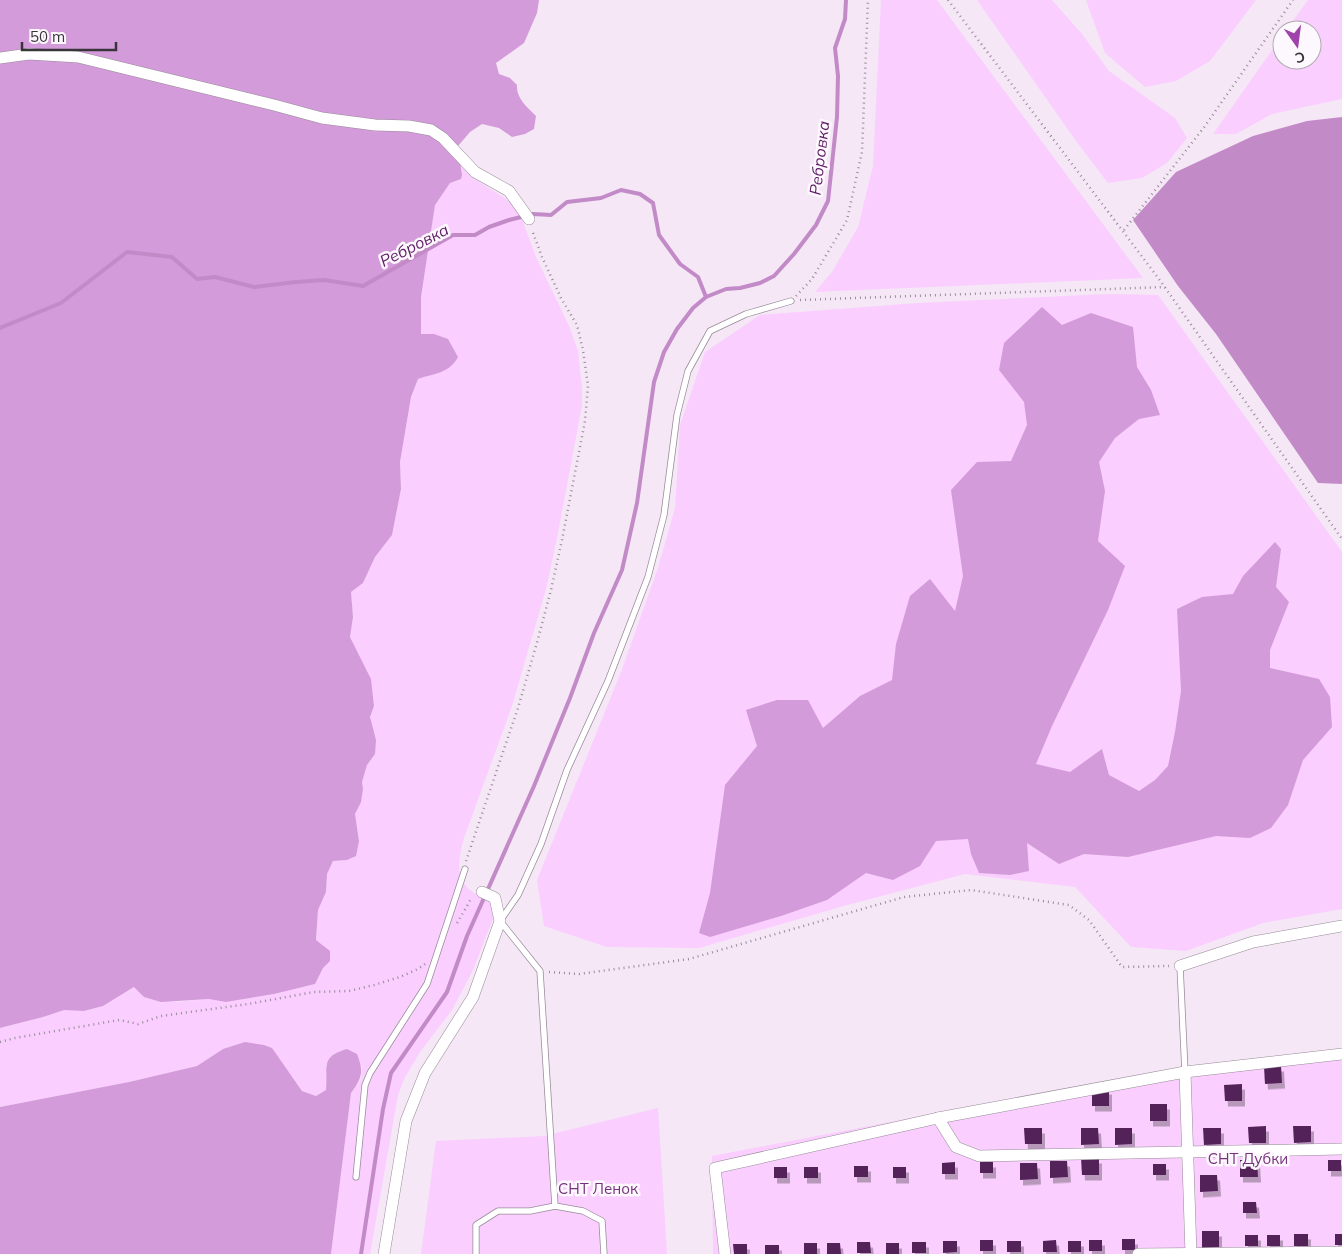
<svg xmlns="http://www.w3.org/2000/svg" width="1342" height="1254" font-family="Mulish,sans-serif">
  <defs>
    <filter id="shadow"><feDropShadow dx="3" dy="5.5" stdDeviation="0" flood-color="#0004"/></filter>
  </defs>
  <rect width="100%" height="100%" fill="#f5e7f6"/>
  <g fill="#facefe">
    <polygon points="881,0 937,0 1143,278 815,292 832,272 858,227 873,166"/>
    <polygon points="977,0 1052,0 1082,34 1109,71 1175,118 1187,138 1167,163 1142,178 1108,183 1076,141"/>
    <polygon points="1086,0 1256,0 1210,61 1176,81 1145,87 1105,53"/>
    <polygon points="1308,0 1342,0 1342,99 1272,114 1236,134 1213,134 1282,36 1282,60 1312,60 1312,30 1286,30"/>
    <path d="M461,166l12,12 33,21 11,10 5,10 14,38 34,71 8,23 4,37v17l-25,133 -11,51 -34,117 -48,132c-9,31 -8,52 27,62l3,16 -21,54 -21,40 -32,42 -15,25 -7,18 -28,159h-39l20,-161 10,-14 1,-13 -36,-2 1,26 -11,6 -14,-5 -10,-15 -69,-27 -26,17 -68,16 -129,25v-79l43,-11 21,-8 20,2 19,-5 32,-19 9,10 32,5 33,-3 17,3 48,-8 41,-10 8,-16 7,-7 -7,-16 -7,-5 2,-30 8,-18 1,-18 6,-13 14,-1 12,-20 -4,-26 6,-13 2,-12 -1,-7 5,-17 8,-11 -5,-37 4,-11 -3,-27 -21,-42 3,-20 -2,-25 12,-9 12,-26 17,-22 9,-46 -1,-27 11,-65 7,-18 9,-3 7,-42h-13v-37l14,-93 15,-21 11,-4 1,-4z"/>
    <polygon points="1108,294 1158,295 1342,552 1342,909 1263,923 1186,951 1131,947 1075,887 965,874 847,905 699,948 607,947 544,926 537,880 621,672 658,568 675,508 680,425 705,352 760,315 918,303"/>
    <polygon points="1342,1054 1342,1254 713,1254 712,1156 1142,1074 1185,1072"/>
    <polygon points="658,1108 667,1254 421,1254 436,1141 544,1136"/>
  </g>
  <g fill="#d49bda">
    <path d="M0,0h539l-2,13 -13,30 -28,20 3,11 11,4 7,7c-1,13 10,22 19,31l-2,13 -9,5 -13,3 -13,-9 -17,-4 -12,8 -12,14 4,29 -1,4 -11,4 -15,22 -14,92v37h13l14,5 10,18c-9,17 -24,16 -40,22l-7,18 -11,65 1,27 -9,46 -17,22 -12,26 -12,9 2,25 -3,20 21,42 3,27 -4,11 6,23 -1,14 -8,11 -5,17 1,7 -2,13 -6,12 4,27 -3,15 -9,4 -14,1 -6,13 -1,18 -8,18 -2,30 14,11v10l-7,7 -8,16 -41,10 -48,8 -17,-3 -48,3 -17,-5 -10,-10 -31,19 -19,5 -20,-1 -21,7 -43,11z"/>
    <polygon points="1042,307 1062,325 1091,313 1133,327 1137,367 1151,390 1160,415 1139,419 1115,438 1099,462 1105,491 1098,541 1125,566 1108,610 1052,726 1036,764 1070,772 1102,749 1109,775 1139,791 1155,780 1168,766 1175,732 1181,691 1177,609 1202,597 1233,594 1243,576 1275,542 1281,549 1276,587 1289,602 1270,650 1270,668 1319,679 1330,697 1332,727 1303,760 1288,805 1271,828 1250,838 1216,836 1128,857 1084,854 1059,864 1027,843 1029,871 1010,875 979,873 971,854 968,839 936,841 920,866 893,880 866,873 827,900 781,916 710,937 699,933 710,893 725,785 757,746 746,710 777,700 808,700 823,728 860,696 892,680 896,644 910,596 930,579 955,611 963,576 951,490 977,462 1011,461 1027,425 1024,402 999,370 1004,343"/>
    <path d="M245,1042l19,3 8,3 30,43 14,5 10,-6c2,-24 -6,-33 21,-41l10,5c7,18 5,24 -6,39l-20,161h-331v-147l129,-25 68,-16 26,-17z"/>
  </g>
  <polygon fill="#c38ac8" points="1342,117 1342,484 1318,483 1216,334 1178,286 1133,220 1176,172 1253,136 1307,121"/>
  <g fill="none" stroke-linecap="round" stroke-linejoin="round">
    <g stroke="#c38ac8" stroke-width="4">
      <polyline points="0,328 61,303 127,252 172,257 197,279 215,277 254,287 296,282 324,280 363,286 453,235 475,235 489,227 509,220 533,214 551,215 567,202 601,198 621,190 640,194 653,203 659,235 680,264 698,277 706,297"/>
      <polyline points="361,1254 383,1109 391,1073 447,992 467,936 534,786 570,698 594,633 622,570 637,503 654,382 664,352 677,329 693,308 706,297 726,289 740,288 760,283 774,276 794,254 816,225 828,201 837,117 838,76 835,48 845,19 846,0"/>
    </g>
  </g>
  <g fill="#532159" filter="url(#shadow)">
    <polygon points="1281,1066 1282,1083 1265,1084 1264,1067"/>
    <polygon points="1242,1084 1242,1101 1225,1101 1224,1085"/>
    <rect x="1092" y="1089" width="17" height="17"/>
    <rect x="1150" y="1104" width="17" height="17"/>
    <polygon points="1266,1126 1266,1143 1249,1143 1248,1127"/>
    <polygon points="1293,1126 1311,1126 1311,1142 1294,1143"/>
    <polygon points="1024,1128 1042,1128 1042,1144 1025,1144"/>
    <polygon points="1081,1128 1098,1128 1099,1144 1081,1145"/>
    <polygon points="1115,1128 1132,1128 1132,1144 1115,1145"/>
    <polygon points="1203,1128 1221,1128 1221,1144 1204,1145"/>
    <polygon points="1081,1158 1099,1158 1099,1175 1082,1175"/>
    <polygon points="1240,1160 1257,1160 1258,1177 1240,1177"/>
    <rect x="1328" y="1160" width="13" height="11"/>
    <polygon points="1050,1161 1067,1161 1068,1177 1050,1178"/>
    <polygon points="955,1162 955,1174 942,1174 942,1163"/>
    <rect x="980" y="1162" width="13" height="11"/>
    <polygon points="1020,1163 1037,1163 1038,1179 1020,1180"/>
    <rect x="1153" y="1164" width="13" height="11"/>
    <rect x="854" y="1166" width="14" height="11"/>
    <rect x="774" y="1167" width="13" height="11"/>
    <rect x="804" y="1167" width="14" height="11"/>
    <rect x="893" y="1167" width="13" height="11"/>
    <polygon points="1200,1175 1217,1175 1218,1191 1200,1192"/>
    <polygon points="1243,1202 1256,1202 1257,1213 1243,1213"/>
    <polygon points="1202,1231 1219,1231 1219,1247 1202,1248"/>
    <rect x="1294" y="1234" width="14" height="12"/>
    <rect x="1335" y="1234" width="7" height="11"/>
    <rect x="1245" y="1235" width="13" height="11"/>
    <rect x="1267" y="1235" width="13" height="11"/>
    <rect x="1122" y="1239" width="13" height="11"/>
    <rect x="980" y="1240" width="13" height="11"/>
    <polygon points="1056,1240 1057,1252 1043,1252 1043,1241"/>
    <rect x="1089" y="1240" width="13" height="11"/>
    <polygon points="943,1241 957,1241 957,1252 943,1253"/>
    <rect x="1007" y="1241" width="14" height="11"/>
    <rect x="1068" y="1241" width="13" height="11"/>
    <polygon points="857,1242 870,1242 871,1253 857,1253"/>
    <rect x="912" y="1242" width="14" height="11"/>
    <rect x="804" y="1243" width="13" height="11"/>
    <polygon points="827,1243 840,1243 841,1254 827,1254"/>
    <rect x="886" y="1243" width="13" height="11"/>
    <polygon points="733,1244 747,1244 747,1254 734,1254"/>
    <rect x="765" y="1245" width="14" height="9"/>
  </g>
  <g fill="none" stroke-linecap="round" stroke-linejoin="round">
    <g stroke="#978b98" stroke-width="7">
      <g id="service">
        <polyline points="1180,966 1185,1072"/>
        <polyline points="356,1177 365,1085 370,1073 427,984 465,869"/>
        <polyline points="476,1254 476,1225 498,1211 530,1211 555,1206"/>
        <polyline points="604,1254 602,1221 583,1211 555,1206 540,971 500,921 518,895 541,844 567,770 608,681 648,577 664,515 677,415 688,371 710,331 746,314 791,301"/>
      </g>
    </g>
    <g stroke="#978b98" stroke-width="12">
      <g id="minor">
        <polyline points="0,58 29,54 78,57 274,105 322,118 375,125 409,126 431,130 443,138 475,172 509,191 529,219"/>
        <polyline points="1180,966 1253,942 1342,926"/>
        <polyline points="1185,1072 1191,1254"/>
        <polyline points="938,1118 1185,1072 1342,1054"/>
        <polyline points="384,1254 406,1121 425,1073 473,997 500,921 495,898 482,892"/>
        <polyline points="725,1254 715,1168 938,1118 956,1147 979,1156 1342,1149"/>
        <polyline points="1138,1254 1342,1252"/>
      </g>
    </g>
    <g stroke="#978d98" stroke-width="2.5" stroke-dasharray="1 4" stroke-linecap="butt">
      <polyline points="948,0 1159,279 1342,539"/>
      <polyline points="1124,230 1205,126 1293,0"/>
      <polyline points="796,296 812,279 847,220 862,152 868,0"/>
      <polyline points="800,300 1165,287"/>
      <polyline points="466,861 518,708 538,639 551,590 562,540 585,421 588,386 583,350 577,325 561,298 542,257 532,230"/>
      <polyline points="457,923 470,901 473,899"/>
      <polyline points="549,972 579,974 689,959 904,897 971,890 1069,905 1089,920 1122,967 1169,966"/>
      <polyline points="0,1042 15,1038 119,1020 138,1024 161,1016 248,1004 314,992 349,991 374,985 400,977 418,969 425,964"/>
    </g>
    <use href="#service" stroke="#fff" stroke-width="5.5"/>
    <use href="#minor" stroke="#fff" stroke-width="11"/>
  </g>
  <g text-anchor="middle" stroke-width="5" stroke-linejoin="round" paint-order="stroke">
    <g font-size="15" fill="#76327d" stroke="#fdf8fd">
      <text x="1248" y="1164">СНТ Дубки</text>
      <text x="598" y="1194">СНТ Ленок</text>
    </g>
    <g font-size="16" font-style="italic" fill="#601c68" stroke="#fdf8fd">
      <text transform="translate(819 158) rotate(-83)" y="6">Ребровка</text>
      <text transform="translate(414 245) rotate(-27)" y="6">Ребровка</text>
    </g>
  </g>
  <g transform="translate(1297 45) rotate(166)"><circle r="24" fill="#fdf8fd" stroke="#afaaaf"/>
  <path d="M0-4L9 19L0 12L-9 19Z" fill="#a042ab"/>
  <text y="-8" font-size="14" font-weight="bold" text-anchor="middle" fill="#39343a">С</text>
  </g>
  <path d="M22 42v8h94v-8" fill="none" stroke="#39343a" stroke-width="2.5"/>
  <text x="30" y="42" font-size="15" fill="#39343a" stroke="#fdf8fd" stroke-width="4" paint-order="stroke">50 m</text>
</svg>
